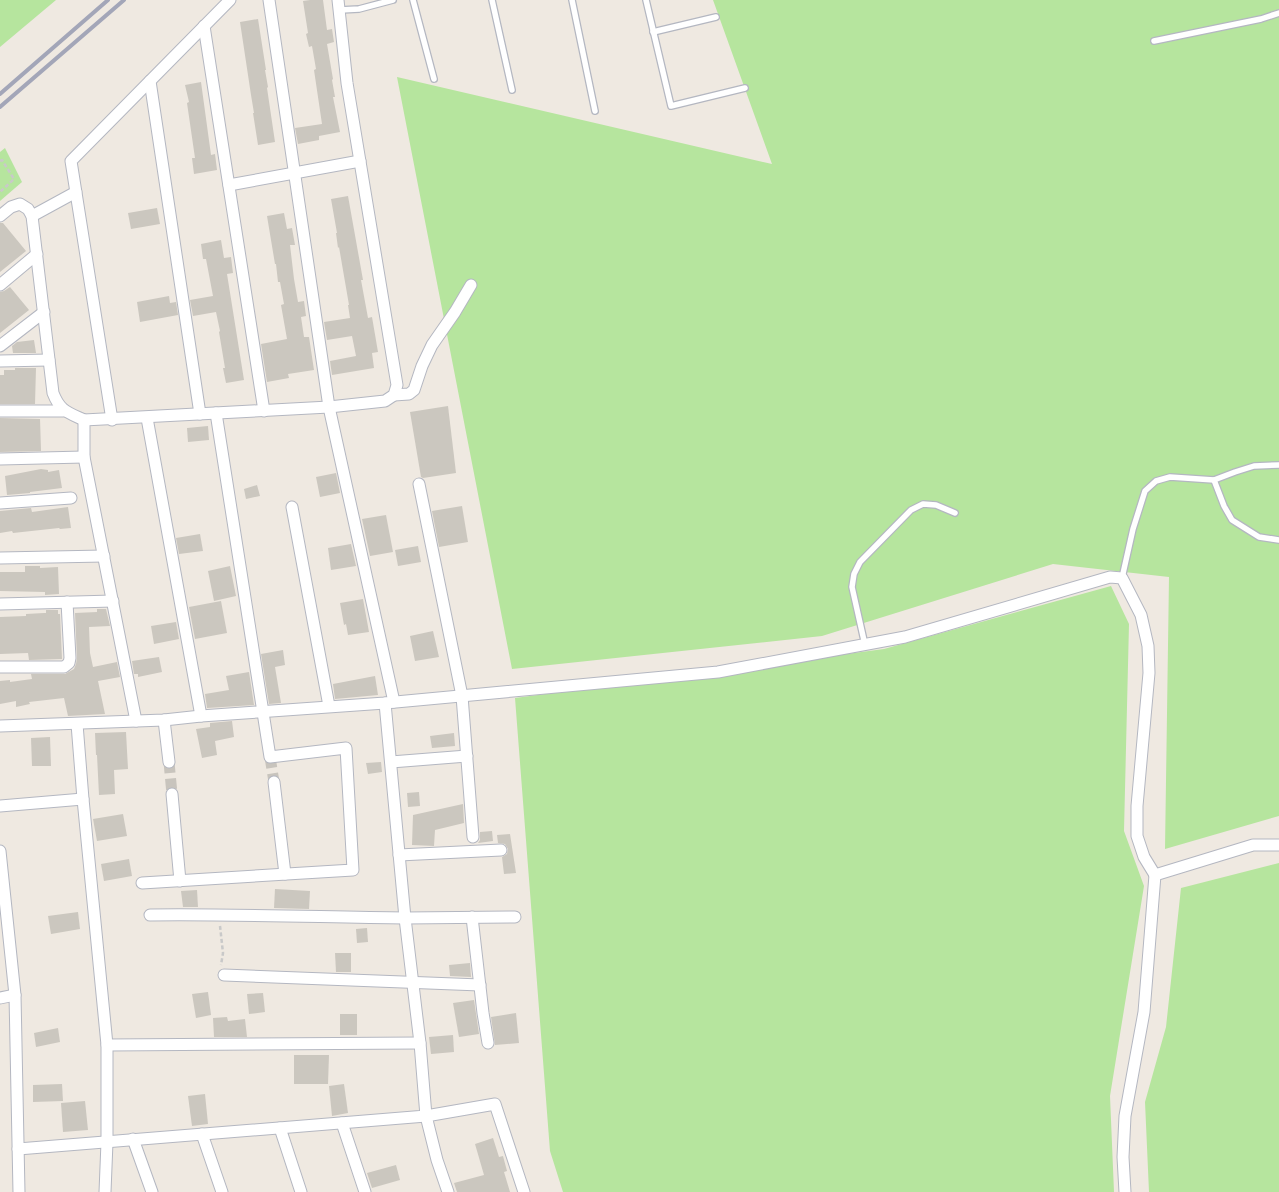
<svg xmlns="http://www.w3.org/2000/svg" width="1279" height="1192" font-family="Mulish,sans-serif">
  <rect width="100%" height="100%" fill="#efe9e1"/>
  <g fill="#b6e59e">
    <polygon points="0,0 56,0 0,47"/>
    <polygon points="713,0 1279,0 1279,816 1165,849 1169,577 1053,564 822,636 512,669 397,77 772,164"/>
    <polygon points="5,148 22,182 0,201 0,152"/>
    <polygon points="1111,586 1129,624 1124,831 1144,886 1110,1096 1114,1192 563,1192 550,1151 515,698 884,649"/>
    <polygon points="1279,863 1279,1192 1149,1192 1145,1102 1166,1027 1181,888"/>
  </g>
  <g fill="#cbc7bf">
    <polygon points="310,0 323,0 327,30 332,29 334,42 327,44 333,79 332,80 335,97 333,97 340,132 319,136 319,140 298,144 295,128 322,124 314,70 316,69 312,46 309,47 306,34 308,33 303,1"/>
    <polygon points="258,19 266,70 265,70 268,87 267,88 275,142 258,145 253,113 254,113 251,95 240,22"/>
    <polygon points="201,82 211,155 215,154 217,170 194,174 192,158 195,158 187,103 189,102 185,85"/>
    <polygon points="348,196 363,280 361,280 368,318 372,317 378,352 372,353 374,368 332,375 330,361 356,356 352,336 327,340 324,322 350,318 348,305 349,305 339,247 338,248 336,233 337,233 331,199"/>
    <polygon points="157,208 160,224 131,229 128,213"/>
    <polygon points="284,213 287,229 292,228 295,245 290,245 294,279 298,302 304,301 306,316 301,317 304,337 309,337 314,370 288,374 289,378 267,382 261,344 287,339 281,305 284,304 280,282 278,282 276,264 275,264 267,216"/>
    <polygon points="0,223 3,223 26,251 0,272"/>
    <polygon points="221,240 224,258 231,257 233,273 227,274 244,380 226,383 223,368 225,368 219,332 220,331 216,312 193,316 190,300 213,296 206,259 203,259 201,244"/>
    <polygon points="10,287 29,310 0,333 0,292 4,291"/>
    <polygon points="169,296 170,303 176,302 178,315 140,322 137,302"/>
    <polygon points="34,340 36,353 13,353 12,346 17,342"/>
    <polygon points="15,368 36,368 35,404 0,404 0,375 4,375 4,370 15,370"/>
    <polygon points="448,406 456,473 423,478 421,477 410,412"/>
    <polygon points="0,418 40,419 41,451 0,452"/>
    <polygon points="208,426 209,440 188,442 187,428"/>
    <polygon points="41,469 48,470 48,472 59,470 62,488 30,492 30,493 7,495 5,476"/>
    <polygon points="336,473 340,493 320,497 316,477"/>
    <polygon points="257,485 260,496 246,499 244,489"/>
    <polygon points="462,506 468,542 439,547 432,511"/>
    <polygon points="68,507 71,528 60,529 59,528 13,533 12,531 0,533 0,511 31,508 32,512"/>
    <polygon points="386,515 393,552 370,556 362,519"/>
    <polygon points="200,534 203,551 179,554 176,538"/>
    <polygon points="351,544 356,566 331,570 328,548"/>
    <polygon points="418,546 421,562 398,566 395,550"/>
    <polygon points="25,566 40,566 40,568 58,567 59,594 45,595 45,592 0,591 0,572 25,572"/>
    <polygon points="230,566 236,596 214,601 208,571"/>
    <polygon points="363,599 369,632 348,635 346,624 344,625 340,603"/>
    <polygon points="221,601 227,633 195,639 189,607"/>
    <polygon points="97,609 106,609 110,626 89,627 90,653 93,667 117,662 120,677 98,681 105,714 68,716 64,698 29,702 30,704 16,707 16,701 0,704 0,681 10,680 10,682 32,679 31,674 65,674 74,669 76,664 77,658 75,613 97,612"/>
    <polygon points="46,610 58,610 58,614 60,614 62,659 29,660 28,653 0,654 0,617 26,616 26,614 44,613 46,613"/>
    <polygon points="176,622 179,639 154,644 151,626"/>
    <polygon points="433,631 439,657 415,661 410,636"/>
    <polygon points="283,650 285,665 275,667 281,703 269,704 261,654"/>
    <polygon points="159,657 162,672 138,677 138,674 134,674 132,661"/>
    <polygon points="249,672 254,705 207,708 205,694 229,690 226,676"/>
    <polygon points="375,676 378,695 335,699 333,684"/>
    <polygon points="232,721 234,737 215,741 217,755 202,758 196,729 210,727 210,723"/>
    <polygon points="126,732 128,769 114,770 115,794 99,795 97,755 96,755 95,733"/>
    <polygon points="454,733 455,746 432,748 430,736"/>
    <polygon points="50,737 51,766 32,766 31,738"/>
    <polygon points="381,762 382,772 368,774 366,763"/>
    <polygon points="419,792 420,806 408,807 407,793"/>
    <polygon points="463,804 464,823 435,830 434,846 412,845 413,815"/>
    <polygon points="123,814 127,836 97,841 93,819"/>
    <polygon points="492,831 493,841 478,843 480,840 480,832"/>
    <polygon points="510,834 516,873 504,874 502,857 507,854 508,849 505,844 498,843 497,835"/>
    <polygon points="129,859 132,876 104,881 101,864"/>
    <polygon points="275,889 310,891 309,909 274,908"/>
    <polygon points="197,890 198,907 183,907 181,891"/>
    <polygon points="78,912 80,929 51,934 48,916"/>
    <polygon points="367,928 368,942 357,943 356,929"/>
    <polygon points="335,953 351,953 351,972 336,972"/>
    <polygon points="470,963 471,977 450,976 449,965"/>
    <polygon points="208,992 211,1015 196,1018 192,994"/>
    <polygon points="263,993 265,1012 249,1014 247,994"/>
    <polygon points="474,1000 479,1034 459,1037 453,1003"/>
    <polygon points="516,1013 519,1043 495,1045 491,1017"/>
    <rect x="340" y="1014" width="17" height="21"/>
    <polygon points="227,1017 228,1021 245,1019 247,1037 214,1037 213,1018"/>
    <polygon points="58,1028 60,1042 36,1047 34,1033"/>
    <polygon points="453,1035 454,1052 431,1054 429,1037"/>
    <polygon points="294,1055 329,1055 328,1084 294,1084"/>
    <polygon points="62,1084 63,1101 33,1102 33,1085"/>
    <polygon points="344,1084 348,1113 332,1116 329,1086"/>
    <polygon points="205,1094 208,1124 192,1126 188,1096"/>
    <polygon points="85,1101 88,1130 63,1132 61,1103"/>
    <polygon points="493,1138 499,1157 503,1156 507,1171 504,1172 510,1192 457,1192 454,1183 484,1175 475,1144"/>
    <polygon points="396,1165 400,1180 372,1188 367,1173"/>
  </g>
  <g fill="none" stroke-linecap="round" stroke-linejoin="round">
    <g stroke="#c8c4bd" stroke-width="11" stroke-dasharray="11 5.5" stroke-linecap="butt">
      <polyline points="270,757 274,782"/>
      <polyline points="169,762 172,794"/>
    </g>
    <g stroke="#b4b7c1" stroke-width="8">
      <g id="service">
        <polyline points="413,0 434,79"/>
        <polyline points="492,0 512,90"/>
        <polyline points="572,0 595,111"/>
        <polyline points="646,0 671,106 745,88"/>
        <polyline points="340,10 359,9 393,0"/>
        <polyline points="653,32 716,17"/>
        <polyline points="1154,41 1261,19 1279,13"/>
        <polyline points="1214,480 1224,506 1232,520 1259,537 1279,540"/>
        <polyline points="1122,578 1133,529 1145,491 1156,481 1170,477 1214,480 1235,472 1254,466 1279,465"/>
        <polyline points="865,645 852,587 854,574 860,562 911,510 923,504 936,505 955,513"/>
      </g>
    </g>
    <g stroke="#b4b7c1" stroke-width="13">
      <g id="minor">
        <polyline points="269,0 329,407 394,702"/>
        <polyline points="204,26 264,411"/>
        <polyline points="150,81 200,414"/>
        <polyline points="229,185 360,161"/>
        <path d="M0,216l11,-9 9,-3 8,5 4,7 21,177c7,18 14,19 31,27"/>
        <polyline points="32,216 76,192"/>
        <polyline points="0,285 37,254"/>
        <polyline points="0,346 44,312"/>
        <polyline points="0,361 49,360"/>
        <polyline points="394,395 409,394 414,390 422,366 432,345 455,312 471,285"/>
        <polyline points="0,411 63,411"/>
        <polyline points="147,418 201,716"/>
        <polyline points="112,420 71,161 230,0"/>
        <polyline points="0,459 84,457"/>
        <polyline points="419,484 462,696 473,837"/>
        <polyline points="0,503 71,498"/>
        <polyline points="292,507 329,706"/>
        <polyline points="0,558 104,556"/>
        <polyline points="0,604 113,601"/>
        <polyline points="0,667 64,667 69,663 70,658 67,602"/>
        <polyline points="164,720 169,762"/>
        <polyline points="136,721 84,457 84,420 329,407 385,401 394,395 397,385 347,83 338,0"/>
        <polyline points="77,724 83,799 107,1045 107,1142 105,1192"/>
        <polyline points="0,726 164,720 201,716 385,703 718,672 905,637 1110,577 1122,578 1141,615 1148,646 1149,673 1137,806 1137,836 1144,857 1155,875"/>
        <polyline points="391,762 467,756"/>
        <polyline points="274,782 285,874"/>
        <polyline points="172,794 180,881"/>
        <polyline points="0,806 83,799"/>
        <polyline points="0,851 15,995 19,1192"/>
        <polyline points="399,855 501,850"/>
        <polyline points="142,883 353,870 346,748 270,757 216,413"/>
        <path d="M150,915c85,-1 170,2 255,3 37,0 74,-1 110,-1"/>
        <polyline points="472,917 483,1013 488,1043"/>
        <polyline points="224,975 480,985"/>
        <polyline points="0,998 15,995"/>
        <polyline points="107,1045 420,1043"/>
        <polyline points="342,1123 365,1192"/>
        <polyline points="280,1128 301,1192"/>
        <polyline points="202,1134 222,1192"/>
        <polyline points="133,1139 152,1192"/>
        <polyline points="18,1149 426,1116 420,1043 405,918 385,703"/>
        <polyline points="448,1192 437,1160 426,1116 495,1104 524,1192"/>
        <polyline points="1125,1192 1123,1157 1125,1116 1144,1012 1155,875 1253,845 1279,845"/>
      </g>
    </g>
    <g stroke="#c9c9c9" stroke-width="2.5" stroke-dasharray="4 2.5" stroke-linecap="butt">
      <polyline points="0,161 2,160 14,179 0,192"/>
      <polyline points="220,926 223,953 221,965"/>
    </g>
    <use href="#service" stroke="#fff" stroke-width="5.5"/>
    <use href="#minor" stroke="#fff" stroke-width="11"/>
    <g stroke="#a3a6b8" stroke-width="4">
      <polyline points="0,94 108,0"/>
      <polyline points="0,107 124,0"/>
    </g>
  </g>
</svg>
